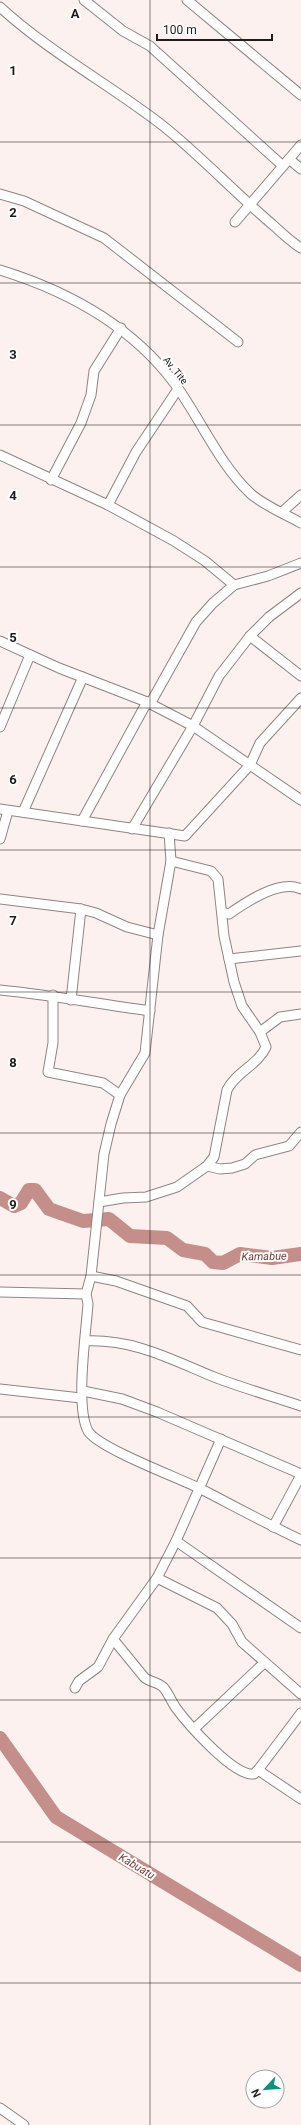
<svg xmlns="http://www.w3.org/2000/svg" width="301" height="2125" font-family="Roboto,sans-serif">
  <rect width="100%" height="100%" fill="#fdf1ef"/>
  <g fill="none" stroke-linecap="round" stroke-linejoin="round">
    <g stroke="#c48f8a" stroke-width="14">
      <polyline points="0,1198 14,1206 21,1203 29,1190 35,1190 49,1209 83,1221 109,1219 130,1236 167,1238 183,1250 205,1254 213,1262 223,1263 240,1254 272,1258 301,1254"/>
      <polyline points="0,1738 56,1817 301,1965"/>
    </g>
    <g stroke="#918382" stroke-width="11">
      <g id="street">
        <polyline points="84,0 123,31 150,46 283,166"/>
        <polyline points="187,0 301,95"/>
        <path d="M0,7c49,45 109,77 162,118 39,31 73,68 111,100 9,8 18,17 28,23"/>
        <polyline points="289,159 301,169"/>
        <polyline points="0,194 24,201 104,238 238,342"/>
        <polyline points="235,222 301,145"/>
        <path d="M0,270c68,21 132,56 175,114 26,36 44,80 76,110 14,12 34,20 50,29"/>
        <polyline points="0,455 108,505 174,541 205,561 234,585"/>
        <polyline points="51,480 81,423 91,395 94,371 121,328"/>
        <polyline points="108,505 136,452 178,389"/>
        <polyline points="282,512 301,495"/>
        <polyline points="250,636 301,676"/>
        <polyline points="0,641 59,668 147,702 193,726 301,800"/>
        <polyline points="150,704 196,622 213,603 234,585 268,576 301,563"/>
        <polyline points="0,727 30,655"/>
        <polyline points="0,809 185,836 250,765 260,743 301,698"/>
        <polyline points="23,812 83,677"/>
        <polyline points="82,821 147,702"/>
        <polyline points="132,829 193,726 219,676 250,636 269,617 301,593"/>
        <path d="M169,833l2,28 -13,74 -13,118 -25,42 -9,29 -7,30 -13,122 -5,18 2,10c-2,29 -13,103 0,127 10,17 91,47 113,58 33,17 66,35 100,51"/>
        <polyline points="0,839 8,811"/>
        <polyline points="171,861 211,871 218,879 224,936 234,982 242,1006 260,1032"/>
        <polyline points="0,899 81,909 96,913 127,927 158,935"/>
        <path d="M222,912l7,2c17,-12 51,-35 72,-25"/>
        <polyline points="229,959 301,951"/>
        <path d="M0,990c50,5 100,14 150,21"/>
        <polyline points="53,995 53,1043 48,1072 103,1083 120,1095"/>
        <polyline points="71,1000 81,909"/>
        <polyline points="207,1166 220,1169 232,1168 245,1164 255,1155 289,1146 301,1132"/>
        <path d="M99,1202l24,-4 23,-1 31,-10 30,-21 7,-9 13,-67c9,-18 31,-25 39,-43l-6,-15 20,-15 21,-3"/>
        <polyline points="91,1276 116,1281 187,1306 202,1322 301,1350"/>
        <polyline points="0,1292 86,1294"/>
        <path d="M85,1341c49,-2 85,18 129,36 28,11 58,19 87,29"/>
        <polyline points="0,1389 81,1398"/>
        <polyline points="83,1391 122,1399 157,1412 301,1474"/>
        <polyline points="273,1527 301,1475"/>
        <polyline points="176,1541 301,1628"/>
        <polyline points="157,1578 217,1608 232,1624 242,1642 301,1694"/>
        <path d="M113,1639l31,38c5,5 14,5 19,10 5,5 8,14 13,21 11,15 58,69 78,66l4,-4 43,-57"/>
        <polyline points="75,1688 79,1681 98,1667 113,1639 157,1578 176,1541 221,1439"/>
        <polyline points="194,1729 264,1663"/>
        <polyline points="258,1770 301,1799"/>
        <polyline points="0,2108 24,2125"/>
      </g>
    </g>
    <use href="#street" stroke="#fff" stroke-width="9"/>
  </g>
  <path fill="none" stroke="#211b1b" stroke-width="1" stroke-opacity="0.55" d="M150,0v2125M0,142h301M0,283h301M0,425h301M0,567h301M0,708h301M0,850h301M0,992h301M0,1133h301M0,1275h301M0,1417h301M0,1558h301M0,1700h301M0,1842h301M0,1983h301"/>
  <g text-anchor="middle" stroke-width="4" stroke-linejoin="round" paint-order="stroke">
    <g font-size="10" fill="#211b1b" stroke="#fff">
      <text transform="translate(176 370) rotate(51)" y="4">Av. Tite</text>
    </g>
    <g font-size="11" font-style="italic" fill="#7b3834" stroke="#fff">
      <text transform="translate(264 1256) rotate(-1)" y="4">Kamabue</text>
      <text transform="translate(137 1866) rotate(31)" y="4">Kabuatu</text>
    </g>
  </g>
  <g font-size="13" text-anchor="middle" font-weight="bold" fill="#211b1b" stroke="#fff" stroke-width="4" stroke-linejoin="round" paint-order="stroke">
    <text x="75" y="18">A</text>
    <text x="13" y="75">1</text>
    <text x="13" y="217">2</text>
    <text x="13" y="359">3</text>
    <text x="13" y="500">4</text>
    <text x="13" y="642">5</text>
    <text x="13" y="784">6</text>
    <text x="13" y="925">7</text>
    <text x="13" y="1067">8</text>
    <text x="13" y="1209">9</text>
  </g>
  <g transform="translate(265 2089) rotate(244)"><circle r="19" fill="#ffffff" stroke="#a6a4a4"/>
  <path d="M0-3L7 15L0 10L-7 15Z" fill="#0f917a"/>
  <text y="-6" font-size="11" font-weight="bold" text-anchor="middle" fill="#211b1b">N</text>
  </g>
  <path d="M157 34v6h115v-6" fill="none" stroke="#211b1b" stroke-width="2"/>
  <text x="163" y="34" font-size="12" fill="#211b1b" stroke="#ffffff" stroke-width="3" paint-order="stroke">100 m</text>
</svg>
